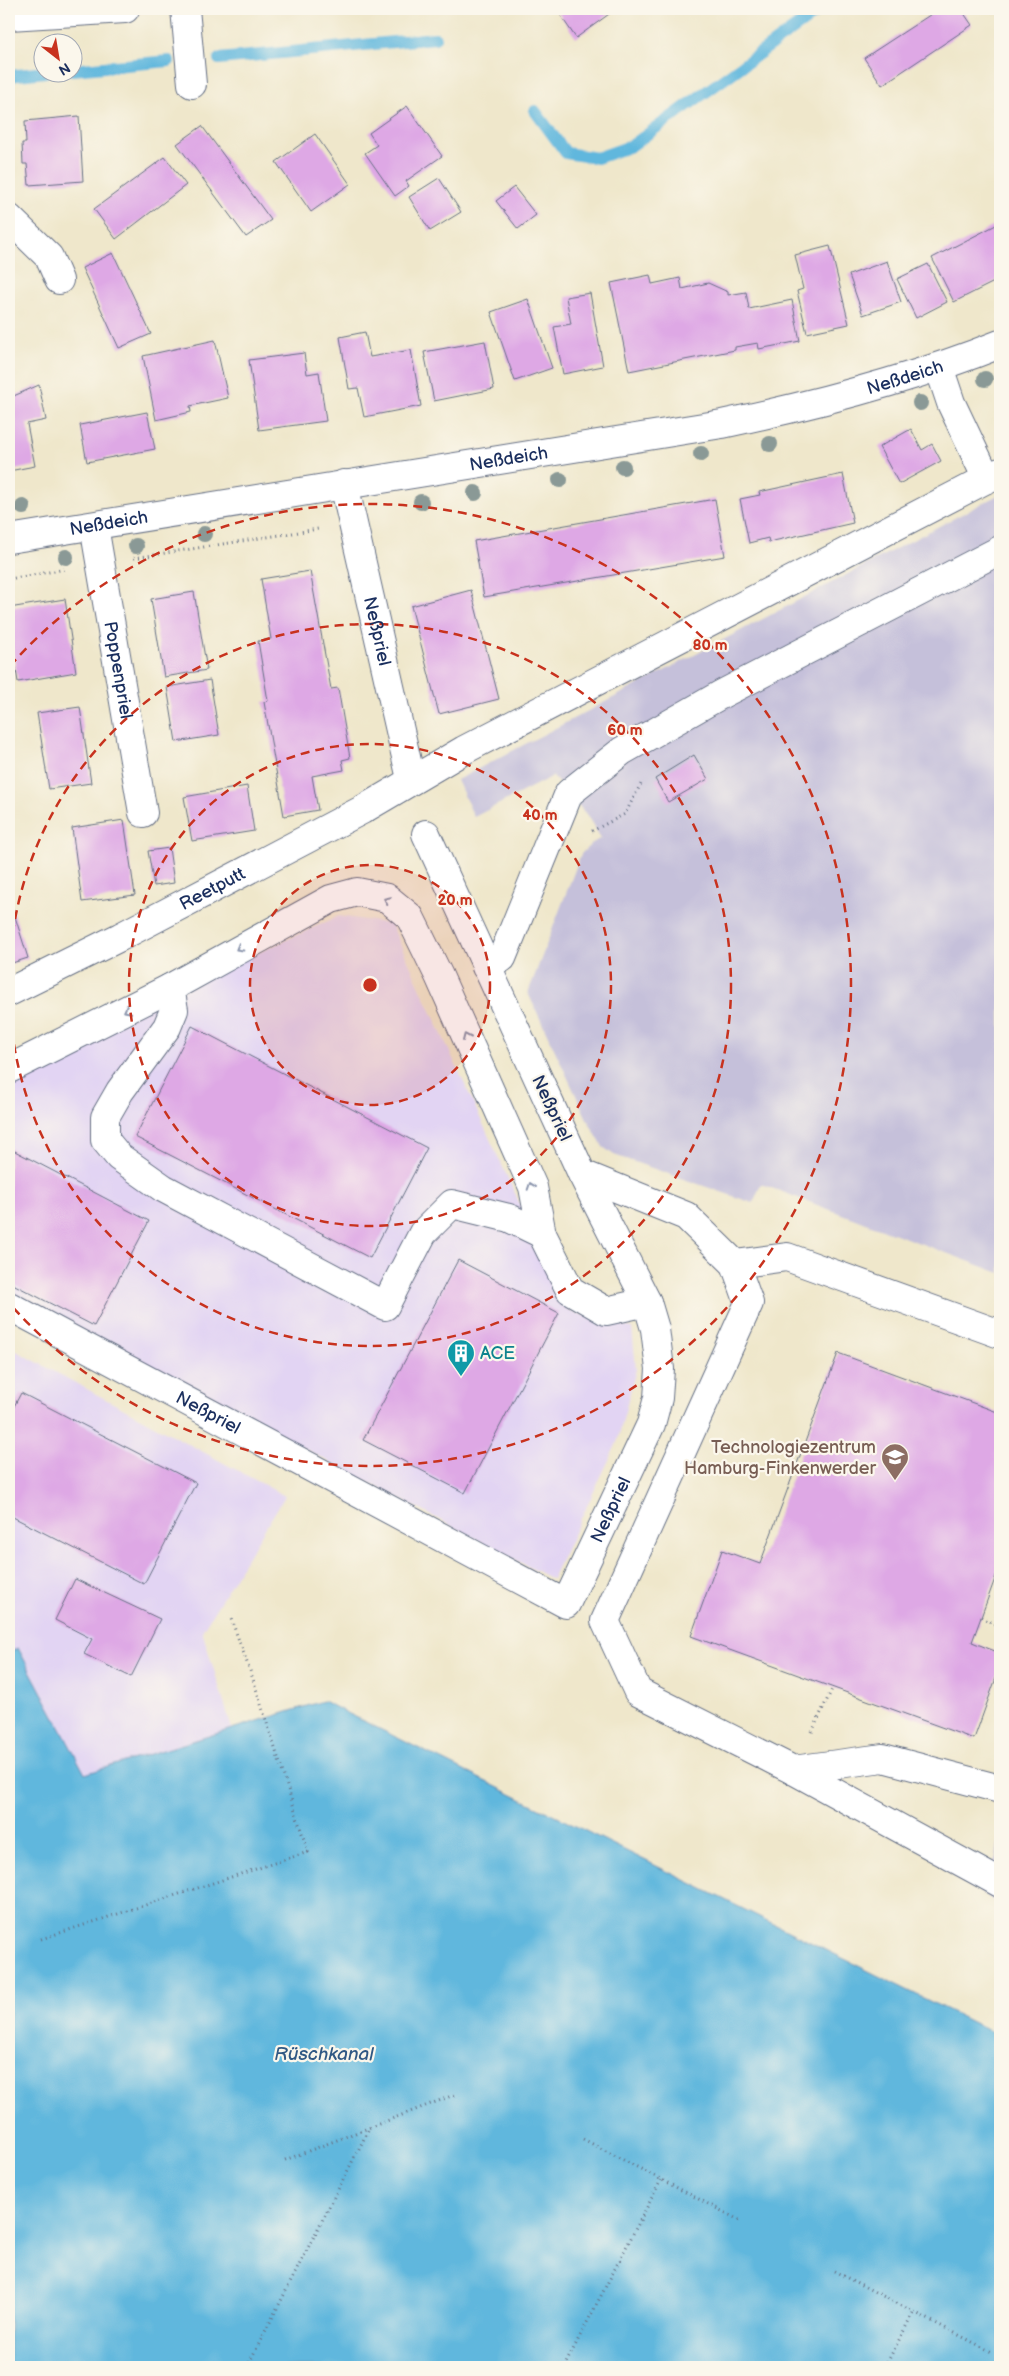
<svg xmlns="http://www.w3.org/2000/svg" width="1009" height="2376" font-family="'Balsamiq Sans',sans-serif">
  <rect width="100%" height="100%" fill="#fbf7ec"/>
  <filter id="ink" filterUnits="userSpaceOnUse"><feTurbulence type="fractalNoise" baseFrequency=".02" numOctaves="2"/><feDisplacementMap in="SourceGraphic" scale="10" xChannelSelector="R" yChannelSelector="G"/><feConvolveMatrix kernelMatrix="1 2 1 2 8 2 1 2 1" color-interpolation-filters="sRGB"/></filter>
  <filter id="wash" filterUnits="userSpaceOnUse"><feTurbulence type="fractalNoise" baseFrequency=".0096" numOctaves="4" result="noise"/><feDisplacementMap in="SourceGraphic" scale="20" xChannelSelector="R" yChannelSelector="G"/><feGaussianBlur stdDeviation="1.12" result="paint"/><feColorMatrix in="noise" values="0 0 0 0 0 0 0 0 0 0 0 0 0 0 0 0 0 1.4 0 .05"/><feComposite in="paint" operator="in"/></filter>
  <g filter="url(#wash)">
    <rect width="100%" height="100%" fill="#efe7cb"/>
    <g fill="#e2d4f3">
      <polygon points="339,916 391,924 569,1311 632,1328 636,1369 617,1443 552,1579 9,1293 9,1080 240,961"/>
      <polygon points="9,1347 285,1496 202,1631 232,1729 85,1774 18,1648 9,1652"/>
    </g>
    <g fill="#c5c0da">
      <polygon points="1000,494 1000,1273 761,1184 753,1203 614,1155 603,1147 588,1121 528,993 581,854 591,844 601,838 586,814 553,776 474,817 457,780"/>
      <polygon points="1000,1832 1000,1903 979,1892 996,1857"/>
    </g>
    <polygon fill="#60b7dd" stroke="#3e739e" points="18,1648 85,1774 323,1701 1000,2036 1000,2367 9,2367 9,1652"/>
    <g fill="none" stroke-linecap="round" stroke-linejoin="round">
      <g stroke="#60b7dd" stroke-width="12">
        <polyline points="219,59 435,38"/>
        <polyline points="72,70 169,61"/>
        <polyline points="9,76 45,72"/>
        <polyline points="535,111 566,153 597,158 631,146 821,9"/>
      </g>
    </g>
    <g id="blocks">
      <g fill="#dea8e5">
        <polygon points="556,9 616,9 576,38"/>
        <polygon points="939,9 961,9 972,25 882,85 864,58"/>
        <polygon points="407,106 442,156 406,181 409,186 395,196 365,153 377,145 369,133"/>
        <polygon points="79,116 83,181 29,185 27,164 23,164 22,143 26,143 25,121"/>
        <polygon points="202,126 271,220 246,237 177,144"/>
        <polygon points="315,134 350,184 311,212 276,162"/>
        <polygon points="165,157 186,185 116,239 94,209"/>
        <polygon points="439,178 461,212 430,231 409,197"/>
        <polygon points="514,187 536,215 518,229 496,201"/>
        <polygon points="996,225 1000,234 1000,279 954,302 932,258"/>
        <polygon points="830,246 849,324 807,333 797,291 803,289 795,255"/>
        <polygon points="113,253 151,334 119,348 82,268"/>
        <polygon points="887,261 901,302 863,315 849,275"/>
        <polygon points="928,264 947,302 916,318 897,279"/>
        <polygon points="650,275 652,284 680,278 682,289 708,283 728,292 728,295 746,292 749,309 792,300 800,341 759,349 758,343 735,347 735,350 629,371 611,283"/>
        <polygon points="590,293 603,366 563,374 554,327 571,324 566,297"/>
        <polygon points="528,299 552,368 515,381 491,312"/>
        <polygon points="365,332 370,357 411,350 421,406 364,417 358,388 349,389 340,337"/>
        <polygon points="215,340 228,398 190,406 191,412 156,420 143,356"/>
        <polygon points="485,341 494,389 434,401 424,352"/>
        <polygon points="304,353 307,374 319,372 326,421 259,430 249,360"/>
        <polygon points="39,385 46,420 27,424 35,466 9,471 9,398"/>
        <polygon points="147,412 155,449 87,462 80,425"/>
        <polygon points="911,429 922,450 932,444 941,461 899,484 879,447"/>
        <polygon points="843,474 853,523 769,542 768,538 749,543 740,499 760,495 759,492"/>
        <polygon points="715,499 725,556 484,597 474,541"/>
        <polygon points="310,571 331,689 338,688 350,758 342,760 344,770 312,776 318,810 284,816 264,702 268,701 258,641 271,639 261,579"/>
        <polygon points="471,590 499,699 439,714 411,606"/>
        <polygon points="194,592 207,670 164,677 151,599"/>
        <polygon points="65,599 76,672 18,682 9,627 9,608"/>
        <polygon points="210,680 219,735 176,742 167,687"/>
        <polygon points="80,707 91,783 49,789 37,713"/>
        <polygon points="694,755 708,779 668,802 655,779"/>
        <polygon points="247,786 254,831 192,841 184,797"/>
        <polygon points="124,820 135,895 82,902 72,828"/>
        <polygon points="169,848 174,883 154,886 148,851"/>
        <polygon points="12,907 28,958 9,964 9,909"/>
        <polygon points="192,1026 427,1148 370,1258 135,1137"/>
        <polygon points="9,1148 149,1221 94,1326 9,1282"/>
        <polygon points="458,1260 559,1313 465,1493 363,1440"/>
        <polygon points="838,1353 1000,1413 1000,1565 972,1642 1000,1653 1000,1667 974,1739 691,1636 722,1550 760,1564"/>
        <polygon points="21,1393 196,1483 144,1584 9,1515 9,1416"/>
        <polygon points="75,1579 160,1619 131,1677 84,1654 92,1639 55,1620"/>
      </g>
    </g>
  </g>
  <g filter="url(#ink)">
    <use href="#blocks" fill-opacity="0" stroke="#656f84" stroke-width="1"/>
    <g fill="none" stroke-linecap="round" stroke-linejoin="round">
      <g stroke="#656f84" stroke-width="30">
        <g id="minor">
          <polyline points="185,9 192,84"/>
          <polyline points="9,16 125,9"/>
          <polyline points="9,218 49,257 59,280"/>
          <polyline points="939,367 951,403 987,479"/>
          <path id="s1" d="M344,484l67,295"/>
          <path id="s2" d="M94,526l49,287"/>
          <path id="s3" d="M9,539l713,-115c95,-20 188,-44 278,-80"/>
          <polyline points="486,967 502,958 569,793 622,751 722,694 1000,550"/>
          <polyline points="170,988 174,1010 167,1027 120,1091 105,1117 105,1140 119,1157 163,1188 385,1306 423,1233 452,1204 509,1218 542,1234 570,1290 606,1311 647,1302"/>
          <path id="s4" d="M9,992l111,-55 242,-127 102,-60 536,-278"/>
          <polyline points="9,1069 170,988 331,899 357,892 387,898 410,917 439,976 533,1187 542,1234"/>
          <polyline points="582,1174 686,1216 735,1264 749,1303 605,1621 638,1692 793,1770 883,1758 1000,1789"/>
          <polyline points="735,1264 787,1257 1000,1334"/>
          <path id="s5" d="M9,1306l557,298 85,-180 7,-26 2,-29 -5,-40 -8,-27 -65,-128 -156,-340"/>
          <polyline points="793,1770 1000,1883"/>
        </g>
      </g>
      <g stroke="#656f84" stroke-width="3" stroke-dasharray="1 4" stroke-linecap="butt">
        <polyline points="134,558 318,529"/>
        <polyline points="9,579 66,569"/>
        <polyline points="592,831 625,814 642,782"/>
        <polyline points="981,1617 1000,1626"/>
        <polyline points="812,1732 833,1687"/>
        <polyline points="41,1939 308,1852 253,1679 230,1616"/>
        <polyline points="583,2139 741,2221"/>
        <polyline points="285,2160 454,2095"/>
        <polyline points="834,2271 992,2352"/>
        <polyline points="247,2367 370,2127"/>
        <polyline points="564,2367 661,2180"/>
        <polyline points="885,2367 914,2311"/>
      </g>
      <use href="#minor" stroke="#fff" stroke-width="28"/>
    </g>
    <g fill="#8a9996">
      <circle cx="985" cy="379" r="8"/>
      <circle cx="920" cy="403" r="8"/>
      <circle cx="770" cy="444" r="8"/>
      <circle cx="701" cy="454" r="8"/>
      <circle cx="623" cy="467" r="8"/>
      <circle cx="560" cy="480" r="8"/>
      <circle cx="475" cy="493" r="8"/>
      <circle cx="421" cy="502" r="8"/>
      <circle cx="23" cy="507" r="8"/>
      <circle cx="204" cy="534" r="8"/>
      <circle cx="136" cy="546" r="8"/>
      <circle cx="66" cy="557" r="8"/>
    </g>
    <defs><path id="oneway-chevron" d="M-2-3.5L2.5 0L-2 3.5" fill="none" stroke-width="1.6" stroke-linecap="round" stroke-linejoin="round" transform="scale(1.25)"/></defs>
    <g stroke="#8d97ae">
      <use href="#oneway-chevron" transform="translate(387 900) rotate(-154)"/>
      <use href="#oneway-chevron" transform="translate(239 948) rotate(150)"/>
      <use href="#oneway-chevron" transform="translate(127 1010) rotate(153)"/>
      <use href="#oneway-chevron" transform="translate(466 1037) rotate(-114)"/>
      <use href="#oneway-chevron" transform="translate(531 1186) rotate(-109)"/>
    </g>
  </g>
  <circle cx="370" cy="985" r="120" fill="#c8321e" fill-opacity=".12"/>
  <g fill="none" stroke="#c8321e" stroke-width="2.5" stroke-dasharray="9 6">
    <circle cx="370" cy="985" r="120"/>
    <circle cx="370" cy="985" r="241"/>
    <circle cx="370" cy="985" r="361"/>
    <path d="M10 666A481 481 0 1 1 10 1304"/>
  </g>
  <defs>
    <g id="building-pin" transform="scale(1.4375)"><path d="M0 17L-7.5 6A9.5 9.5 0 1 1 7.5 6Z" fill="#0f9aa8" stroke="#fbf7ec"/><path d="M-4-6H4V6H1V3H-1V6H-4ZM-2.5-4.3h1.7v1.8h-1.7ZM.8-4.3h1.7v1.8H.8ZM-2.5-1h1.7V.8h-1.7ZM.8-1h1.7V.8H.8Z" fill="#fff"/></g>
    <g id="university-pin" transform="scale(1.4375)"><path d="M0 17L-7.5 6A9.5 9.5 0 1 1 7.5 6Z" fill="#8d6e63" stroke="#fbf7ec"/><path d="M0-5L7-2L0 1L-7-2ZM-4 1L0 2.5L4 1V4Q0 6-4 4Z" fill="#fff"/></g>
  </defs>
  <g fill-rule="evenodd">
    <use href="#building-pin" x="461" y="1353"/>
    <use href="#university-pin" x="895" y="1457"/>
  </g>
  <g text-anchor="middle" stroke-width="4.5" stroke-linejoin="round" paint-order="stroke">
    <g font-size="18" fill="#1b2f5e" stroke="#fbf7ec">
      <text dy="6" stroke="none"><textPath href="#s3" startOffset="911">Neßdeich</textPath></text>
      <text dy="6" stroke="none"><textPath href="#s3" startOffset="506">Neßdeich</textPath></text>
      <text dy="6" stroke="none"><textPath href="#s3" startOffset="101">Neßdeich</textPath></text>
      <text dy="6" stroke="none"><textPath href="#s1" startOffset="151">Neßpriel</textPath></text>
      <text dy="6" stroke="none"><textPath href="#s2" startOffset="146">Poppenpriel</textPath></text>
      <text dy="6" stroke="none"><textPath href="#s4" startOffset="228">Reetputt</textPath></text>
      <text transform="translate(552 1108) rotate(65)" y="6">Neßpriel</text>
      <text dy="6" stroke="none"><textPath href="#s5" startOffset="226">Neßpriel</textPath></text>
      <text dy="6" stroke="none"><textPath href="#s5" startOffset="736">Neßpriel</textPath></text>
    </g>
    <g font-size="18" fill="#0d838f" stroke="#fbf7ec" text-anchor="start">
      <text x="480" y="1359">ACE</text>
    </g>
    <g font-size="18" fill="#785e54" stroke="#fbf7ec" text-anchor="end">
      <text x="876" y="1453">Technologiezentrum<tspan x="876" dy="21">Hamburg-Finkenwerder</tspan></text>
    </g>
    <g font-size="19" font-style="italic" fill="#305884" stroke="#fbf7ec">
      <text x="324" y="2060">Rüschkanal</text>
    </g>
  </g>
  <circle cx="370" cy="985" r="8" fill="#c8321e" stroke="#fbf7ec" stroke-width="2.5"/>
  <g font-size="15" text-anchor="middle" font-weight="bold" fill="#c8321e" stroke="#fbf7ec" stroke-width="4.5" stroke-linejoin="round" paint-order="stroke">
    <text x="710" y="650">80 m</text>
    <text x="625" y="735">60 m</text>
    <text x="540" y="820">40 m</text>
    <text x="455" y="905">20 m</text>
  </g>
  <rect width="1009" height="2376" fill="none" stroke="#fbf7ec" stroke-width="30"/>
  <g transform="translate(58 58) rotate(149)"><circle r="24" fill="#fbf7ec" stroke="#a1a7b3"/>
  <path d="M0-4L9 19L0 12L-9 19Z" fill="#c8321e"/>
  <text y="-8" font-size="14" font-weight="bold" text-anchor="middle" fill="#1b2f5e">N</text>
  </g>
</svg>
